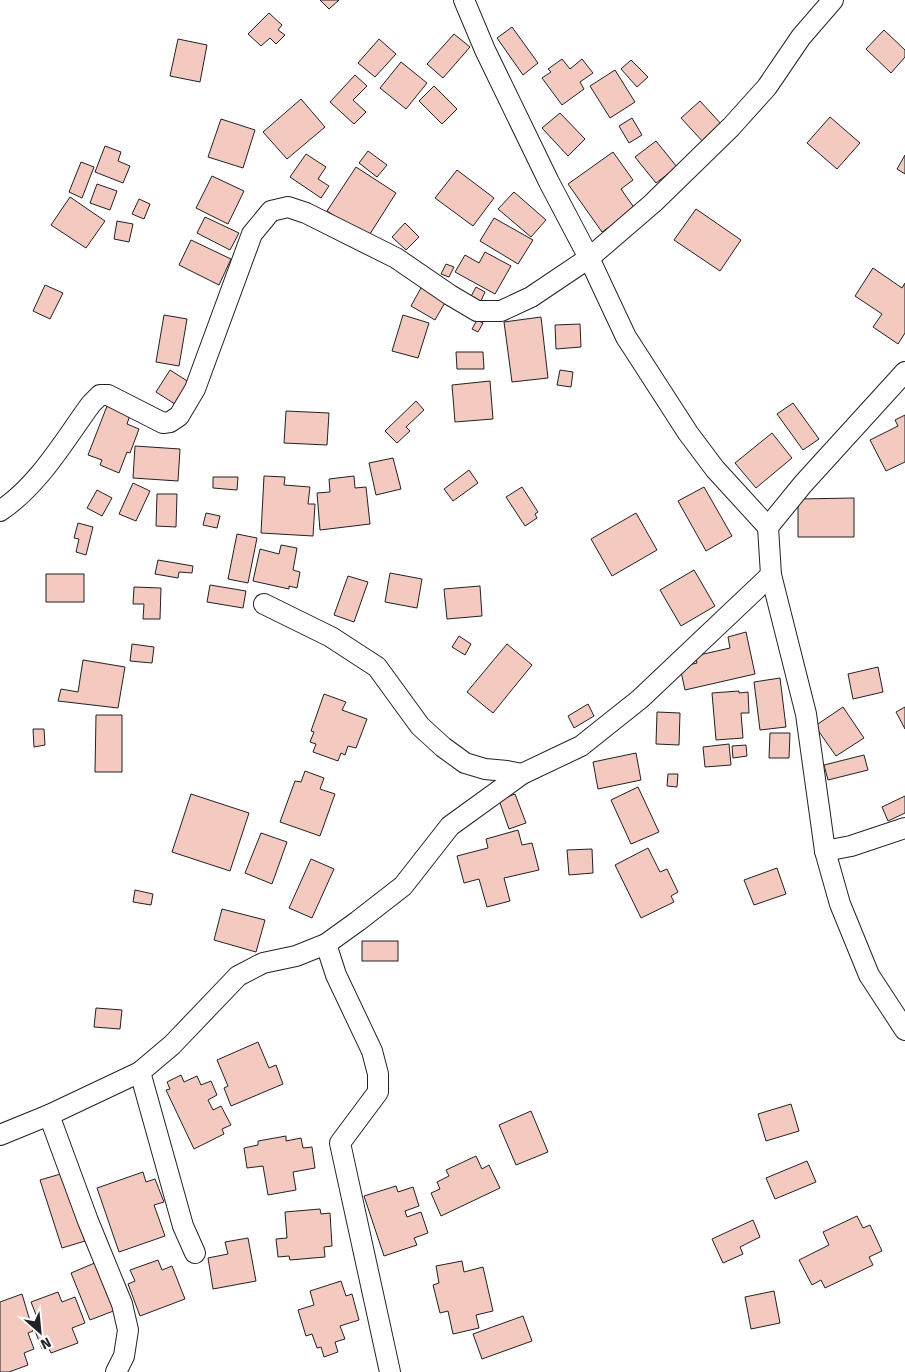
<svg xmlns="http://www.w3.org/2000/svg" width="905" height="1372" font-family="'Fira Sans',sans-serif">
  <rect width="100%" height="100%" fill="#fff"/>
  <g fill="#f3c9c0" stroke="#222">
    <polygon points="320,0 339,0 329,9"/>
    <polygon points="269,13 282,25 278,30 285,35 276,44 270,38 261,46 248,34"/>
    <polygon points="512,27 538,63 523,75 497,38"/>
    <polygon points="884,30 905,50 905,57 891,73 866,49"/>
    <polygon points="454,34 470,47 443,78 427,64"/>
    <polygon points="178,39 207,45 200,82 170,76"/>
    <polygon points="379,39 396,54 375,77 358,63"/>
    <polygon points="562,59 570,69 582,59 593,73 580,82 584,89 562,105 542,78 551,72 548,69"/>
    <polygon points="631,60 648,77 637,87 621,69"/>
    <polygon points="401,62 427,83 406,109 380,88"/>
    <polygon points="615,70 635,102 610,118 590,86"/>
    <polygon points="355,75 367,86 353,100 366,112 354,124 330,102"/>
    <polygon points="434,86 457,109 442,124 419,101"/>
    <polygon points="301,99 325,127 287,159 263,132"/>
    <polygon points="700,101 723,126 704,143 681,118"/>
    <polygon points="560,113 585,139 568,156 542,128"/>
    <polygon points="830,117 860,143 837,169 807,143"/>
    <polygon points="632,118 642,135 629,143 619,126"/>
    <polygon points="221,119 255,130 243,168 208,157"/>
    <polygon points="656,141 677,167 656,183 635,157"/>
    <polygon points="105,146 121,152 118,161 130,166 123,183 95,172"/>
    <polygon points="368,151 387,165 377,177 359,163"/>
    <polygon points="613,152 633,180 621,189 635,209 602,232 568,184"/>
    <polygon points="306,154 326,167 318,179 329,186 321,198 290,177"/>
    <polygon points="905,155 905,174 897,169"/>
    <polygon points="81,162 94,167 82,198 69,192"/>
    <polygon points="356,167 396,193 368,237 327,211"/>
    <polygon points="457,170 494,198 473,226 435,198"/>
    <polygon points="212,176 244,191 228,224 196,208"/>
    <polygon points="97,184 117,191 110,210 90,203"/>
    <polygon points="514,192 546,220 531,237 498,209"/>
    <polygon points="70,197 105,221 86,248 51,225"/>
    <polygon points="139,199 150,204 144,219 132,214"/>
    <polygon points="696,209 741,240 720,271 674,240"/>
    <polygon points="205,217 239,233 230,250 197,233"/>
    <polygon points="494,218 533,240 518,264 480,241"/>
    <polygon points="117,221 133,224 129,242 114,239"/>
    <polygon points="405,223 419,237 406,250 392,237"/>
    <polygon points="191,240 231,259 219,285 179,265"/>
    <polygon points="485,252 511,266 495,294 455,272 465,255 479,263"/>
    <polygon points="446,264 454,267 449,277 441,274"/>
    <polygon points="873,268 902,288 905,283 905,333 898,344 873,327 882,314 855,296"/>
    <polygon points="45,285 63,293 50,319 33,311"/>
    <polygon points="422,286 447,299 435,320 411,306"/>
    <polygon points="476,287 485,292 479,305 469,300"/>
    <polygon points="164,315 187,319 179,366 156,362"/>
    <polygon points="403,315 429,323 418,358 392,351"/>
    <polygon points="541,317 548,378 512,382 504,322"/>
    <polygon points="477,320 483,323 478,332 472,329"/>
    <polygon points="580,324 581,347 556,349 555,325"/>
    <polygon points="456,352 483,352 484,369 457,369"/>
    <polygon points="170,370 192,384 178,406 156,392"/>
    <polygon points="560,370 573,372 571,387 557,385"/>
    <polygon points="490,381 493,419 455,422 452,385"/>
    <polygon points="416,401 424,410 406,427 410,431 397,443 385,431"/>
    <polygon points="793,403 819,439 803,450 777,414"/>
    <polygon points="107,406 130,415 127,424 139,429 130,453 127,452 119,473 100,465 102,460 88,455"/>
    <polygon points="286,411 329,413 327,445 284,443"/>
    <polygon points="905,415 905,462 886,471 870,440 898,426 895,420"/>
    <polygon points="772,433 792,458 756,488 735,463"/>
    <polygon points="135,446 180,449 178,481 133,478"/>
    <polygon points="393,458 401,489 376,495 369,463"/>
    <polygon points="469,470 478,483 453,501 444,489"/>
    <polygon points="264,476 285,477 284,485 310,487 308,504 315,504 313,536 261,533"/>
    <polygon points="354,476 355,488 366,487 370,524 320,530 317,493 330,492 329,479"/>
    <polygon points="213,477 238,477 237,490 213,488"/>
    <polygon points="133,483 150,491 136,521 119,514"/>
    <polygon points="522,487 538,512 535,514 537,518 525,526 506,497"/>
    <polygon points="704,487 732,536 706,551 678,501"/>
    <polygon points="97,490 112,498 102,516 87,508"/>
    <polygon points="157,494 177,494 176,527 156,526"/>
    <polygon points="854,498 854,537 798,537 798,499"/>
    <polygon points="206,513 220,516 217,528 203,525"/>
    <polygon points="636,513 657,550 612,576 591,539"/>
    <polygon points="78,523 93,527 86,555 76,552 79,539 74,538"/>
    <polygon points="237,534 257,538 248,583 228,579"/>
    <polygon points="281,545 297,548 293,570 300,572 297,588 289,586 289,589 253,581 260,549 279,554"/>
    <polygon points="158,560 193,566 192,573 179,572 178,578 155,574"/>
    <polygon points="694,570 715,606 681,626 660,590"/>
    <polygon points="390,573 422,579 417,608 385,602"/>
    <rect x="46" y="574" width="38" height="28"/>
    <polygon points="348,576 368,582 354,622 334,615"/>
    <polygon points="210,585 246,591 243,608 207,602"/>
    <polygon points="480,586 482,616 447,619 444,589"/>
    <polygon points="134,587 161,588 160,619 143,619 144,604 133,604"/>
    <polygon points="746,632 755,674 685,690 680,667 697,663 695,656 730,648 728,637"/>
    <polygon points="459,636 471,644 465,655 452,647"/>
    <polygon points="132,644 154,647 152,663 130,661"/>
    <polygon points="507,644 532,665 493,713 467,692"/>
    <polygon points="83,660 125,667 118,708 58,701 61,689 78,692"/>
    <polygon points="878,667 883,692 853,699 848,674"/>
    <polygon points="780,678 786,727 760,730 754,682"/>
    <polygon points="739,691 739,693 748,692 749,713 741,713 743,738 716,740 712,693"/>
    <polygon points="324,694 346,702 342,710 367,719 356,748 348,746 345,755 341,753 338,761 313,752 316,744 310,742 314,732 311,731"/>
    <polygon points="588,704 594,716 574,728 568,716"/>
    <polygon points="843,707 864,738 836,756 815,726"/>
    <polygon points="905,707 905,729 896,712"/>
    <polygon points="657,712 680,713 679,745 656,744"/>
    <polygon points="96,715 122,715 122,772 95,772"/>
    <polygon points="33,729 44,729 45,745 34,747"/>
    <polygon points="770,733 790,733 789,758 769,758"/>
    <polygon points="729,744 731,765 705,767 703,747"/>
    <polygon points="746,745 747,756 733,758 732,746"/>
    <polygon points="636,753 641,780 598,789 593,762"/>
    <polygon points="864,755 868,770 828,780 824,765"/>
    <polygon points="305,771 324,778 320,789 335,794 320,836 280,822 295,781 301,782"/>
    <polygon points="668,774 678,774 677,787 667,786"/>
    <polygon points="638,787 659,832 631,844 611,800"/>
    <polygon points="191,794 249,813 230,871 172,852"/>
    <polygon points="515,794 526,823 509,829 499,800"/>
    <polygon points="905,796 905,813 888,821 882,807"/>
    <polygon points="518,830 522,845 532,843 539,870 504,878 510,901 487,907 479,879 464,883 457,856 488,848 486,839"/>
    <polygon points="261,833 287,842 272,884 245,873"/>
    <polygon points="648,848 660,872 667,869 678,892 671,896 674,902 641,918 615,865"/>
    <polygon points="592,849 593,873 569,875 567,850"/>
    <polygon points="311,859 334,869 312,918 289,908"/>
    <polygon points="777,868 786,894 754,905 744,880"/>
    <polygon points="135,890 153,894 151,905 133,902"/>
    <polygon points="222,909 265,920 256,952 214,940"/>
    <rect x="362" y="941" width="36" height="20"/>
    <polygon points="96,1008 122,1010 120,1029 94,1027"/>
    <polygon points="258,1042 269,1068 276,1065 283,1084 231,1106 224,1088 228,1086 217,1060"/>
    <polygon points="181,1075 184,1082 197,1076 201,1085 211,1081 217,1095 208,1100 213,1110 221,1106 231,1125 222,1129 224,1134 194,1149 166,1090 170,1089 167,1082"/>
    <polygon points="791,1104 799,1131 766,1141 758,1114"/>
    <polygon points="531,1111 548,1152 516,1165 499,1125"/>
    <polygon points="286,1136 286,1141 301,1138 303,1148 312,1147 315,1168 293,1172 296,1190 268,1195 263,1166 247,1168 244,1148 258,1145 258,1141"/>
    <polygon points="476,1156 482,1169 489,1165 500,1188 441,1216 431,1193 440,1189 437,1182 449,1176 446,1170"/>
    <polygon points="807,1161 816,1182 775,1199 766,1178"/>
    <polygon points="143,1172 146,1182 155,1179 164,1202 154,1205 165,1236 119,1252 97,1188"/>
    <polygon points="64,1173 85,1241 62,1248 40,1180"/>
    <polygon points="396,1186 398,1192 413,1187 419,1206 405,1211 407,1217 421,1212 428,1233 414,1238 417,1245 384,1256 364,1196"/>
    <polygon points="320,1209 321,1214 330,1213 332,1246 324,1247 325,1257 290,1260 289,1256 278,1257 276,1239 287,1238 285,1212"/>
    <polygon points="857,1216 863,1228 870,1225 882,1251 869,1257 873,1265 825,1288 821,1280 812,1285 799,1260 829,1245 823,1232"/>
    <polygon points="753,1220 760,1237 740,1247 743,1254 723,1263 712,1239"/>
    <polygon points="248,1238 256,1281 213,1289 208,1258 228,1254 225,1242"/>
    <polygon points="158,1260 162,1270 172,1266 185,1299 140,1316 128,1284 135,1281 130,1270"/>
    <polygon points="462,1261 464,1272 483,1267 493,1311 476,1315 479,1328 453,1334 448,1311 440,1313 433,1285 439,1283 436,1266"/>
    <polygon points="97,1262 116,1310 90,1320 71,1273"/>
    <polygon points="341,1281 346,1296 352,1294 359,1320 340,1326 345,1339 335,1342 338,1352 324,1357 321,1347 317,1348 312,1334 306,1336 298,1310 314,1305 310,1291"/>
    <polygon points="774,1291 780,1323 751,1329 745,1297"/>
    <polygon points="58,1292 62,1302 75,1297 85,1323 72,1328 78,1343 51,1353 48,1347 42,1349 34,1328 40,1325 31,1302"/>
    <polygon points="22,1294 33,1331 28,1333 34,1349 24,1353 28,1365 9,1372 0,1372 0,1302"/>
    <polygon points="523,1316 532,1341 482,1359 473,1334"/>
  </g>
  <g fill="none" stroke-linecap="round" stroke-linejoin="round">
    <g stroke="#222" stroke-width="22">
      <g id="minor">
        <polyline points="464,0 485,50 549,182 589,258 626,337 688,433 715,469 768,527"/>
        <polyline points="905,372 803,484 768,527 771,575 806,714 825,851 840,904 869,975 905,1030"/>
        <path d="M0,511c39,-26 64,-70 91,-107l9,-9h8l55,28 7,-1 9,-6 16,-27 57,-155 19,-23 17,-4 18,6 90,45 54,37 27,16h24l30,-14 58,-39 64,-55 78,-76 36,-40 34,-50 32,-37"/>
        <polyline points="264,604 331,637 377,667 420,726 443,747 465,763 485,769 507,771 522,774"/>
        <polyline points="825,851 851,846 905,828"/>
        <polyline points="326,944 336,975 372,1051 378,1074 378,1092 340,1143 390,1372"/>
        <polyline points="140,1072 183,1226 195,1253"/>
        <polyline points="49,1115 88,1221 122,1304 128,1330 124,1356 116,1372"/>
        <polyline points="0,1135 49,1115 140,1072 172,1045 238,976 263,963 296,956 326,944 358,921 403,886 450,826 522,774 581,746 640,699 771,575"/>
      </g>
    </g>
    <use href="#minor" stroke="#fff" stroke-width="20"/>
  </g>
  <g transform="translate(40 1332) rotate(153)" stroke="#ffffff" stroke-width="4" paint-order="stroke">
  <path d="M0-4L9 19L0 12L-9 19Z" fill="#222222"/>
  <text y="-8" font-size="14" font-weight="bold" text-anchor="middle" fill="#222222">N</text>
  </g>
</svg>
